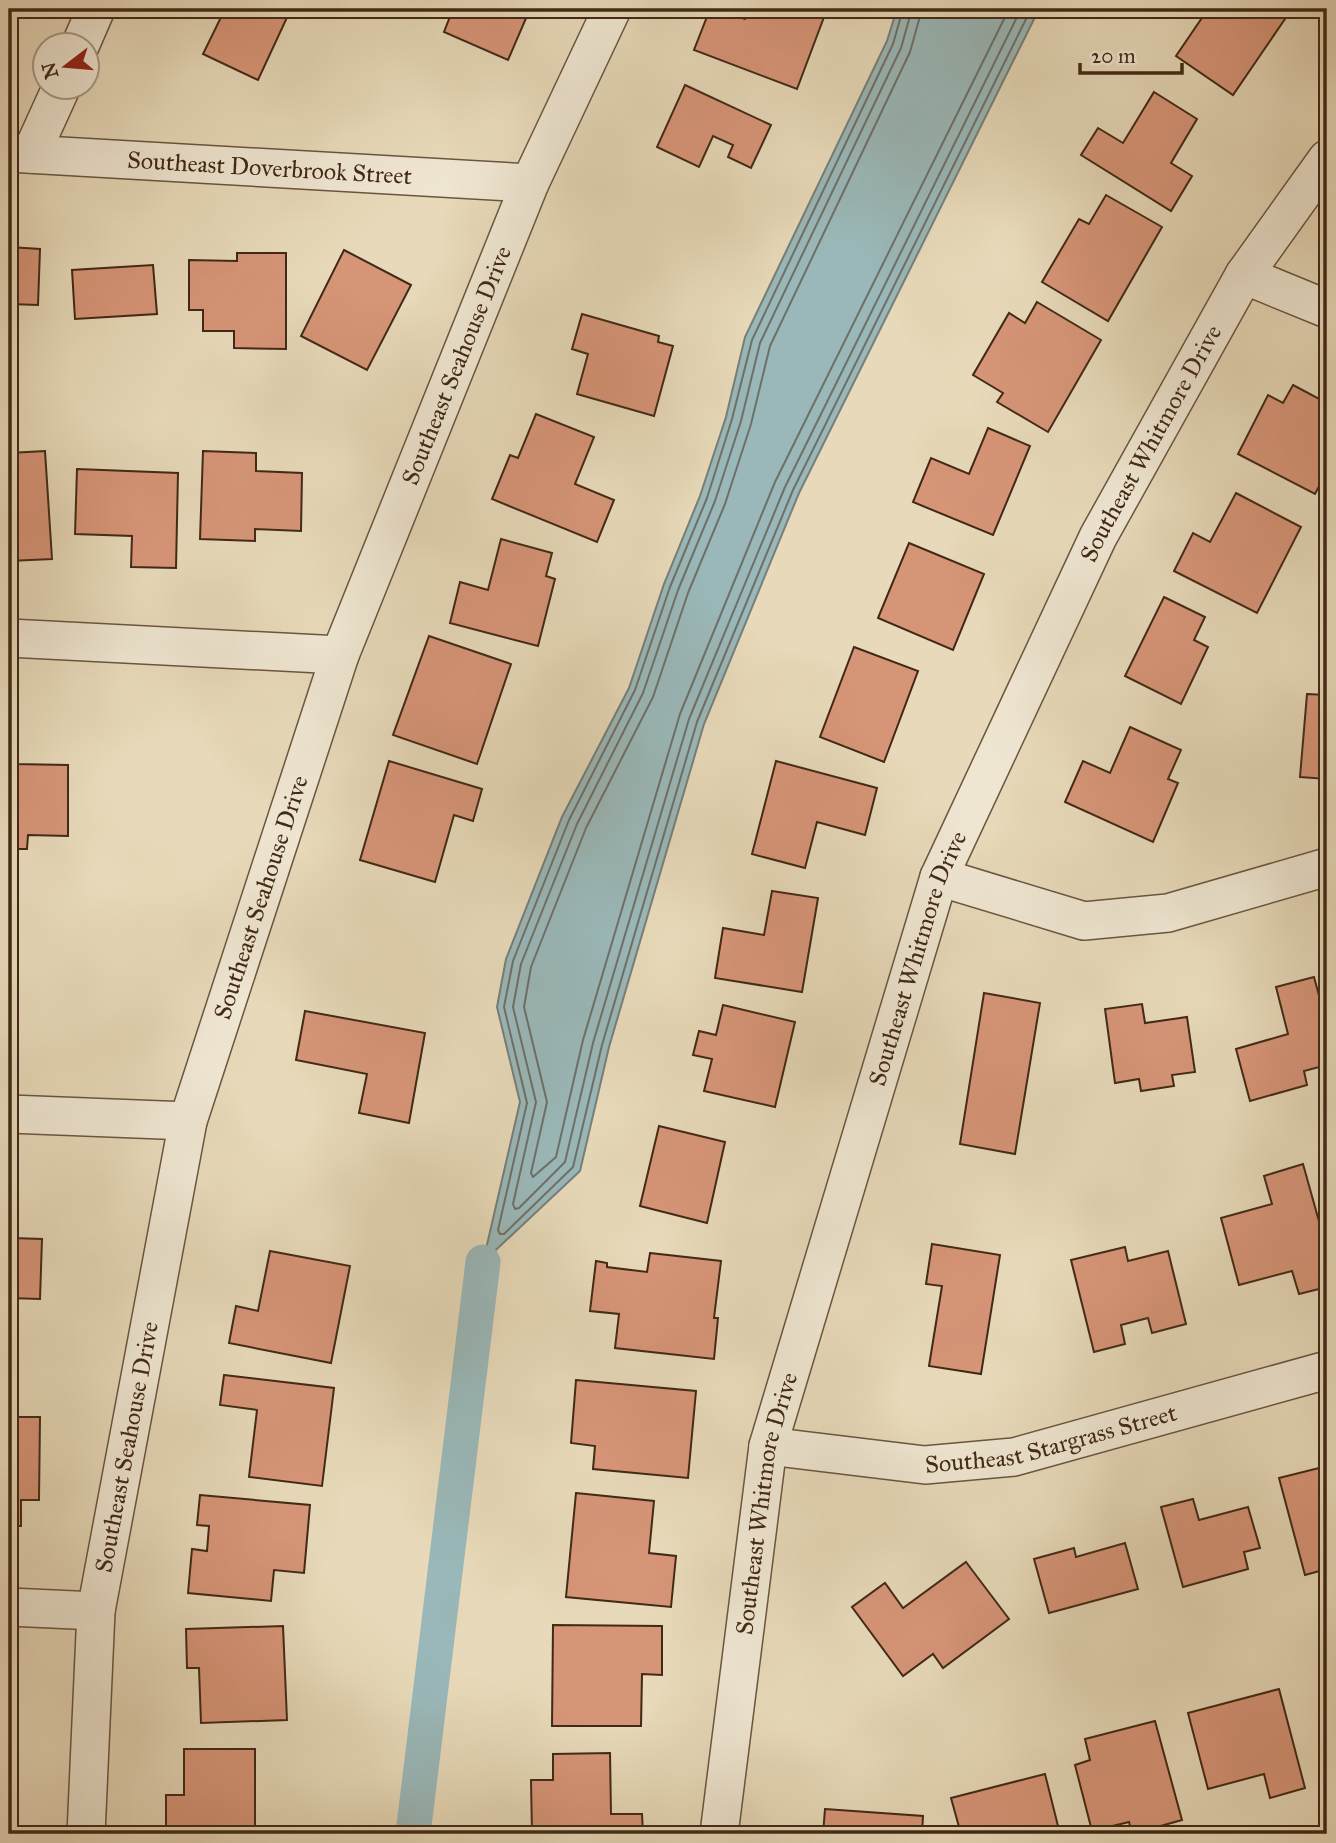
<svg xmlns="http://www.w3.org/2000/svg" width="1336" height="1843" font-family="'IM FELL Great Primer',serif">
  <rect width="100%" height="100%" fill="#e7d9b9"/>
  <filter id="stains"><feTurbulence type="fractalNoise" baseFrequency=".00286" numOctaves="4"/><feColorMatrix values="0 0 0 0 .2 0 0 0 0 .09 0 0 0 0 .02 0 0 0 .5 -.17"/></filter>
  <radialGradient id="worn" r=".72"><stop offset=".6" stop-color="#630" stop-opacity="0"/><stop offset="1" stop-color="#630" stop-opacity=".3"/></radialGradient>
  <polygon fill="#9ab8b9" stroke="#767f78" stroke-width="2" points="897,9 1039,9 799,493 704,724 609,1047 580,1171 483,1262 520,1102 497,1007 506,959 562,817 629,688 664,584 700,496 726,417 745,337 887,41"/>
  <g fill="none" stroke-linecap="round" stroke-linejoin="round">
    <g stroke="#6e7068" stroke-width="2">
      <polyline points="903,9 893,44 752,340 732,419 707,498 670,587 635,690 569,820 513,961 504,1007 527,1103 498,1230 500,1234 504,1234 573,1167 602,1045 697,722 793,490 1031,9"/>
      <polyline points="912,9 901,48 760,343 741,421 715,501 678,590 643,693 577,824 521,964 513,1007 536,1102 513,1204 515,1209 519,1208 565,1162 593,1043 689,719 785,487 1021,9"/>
      <polyline points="922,9 910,52 770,346 751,424 725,504 688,593 653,697 586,828 531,967 524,1007 547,1102 531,1173 533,1177 556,1157 583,1040 680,714 775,482 1009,9"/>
    </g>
    <polyline stroke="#9ab8b9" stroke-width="35" points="413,1834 483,1262"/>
  </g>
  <g fill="#d79578" stroke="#412916" stroke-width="2">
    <polygon points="225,9 285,9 290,11 258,80 203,54"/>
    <polygon points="453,9 530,9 508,60 444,32"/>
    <polygon points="710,9 718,9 745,19 749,9 827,9 797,89 694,50"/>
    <polygon points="1208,9 1276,9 1287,16 1233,95 1176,56"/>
    <polygon points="685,85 771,125 751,168 728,157 733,145 713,136 699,167 657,147"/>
    <polygon points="1154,92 1197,119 1171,163 1192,176 1171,211 1081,155 1098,128 1123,143"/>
    <polygon points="1106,195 1162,227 1108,321 1042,282 1079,219 1089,224"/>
    <polygon points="9,247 40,249 38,305 9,304"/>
    <polygon points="344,250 411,285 367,370 301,336"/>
    <polygon points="237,253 286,253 286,349 234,348 234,331 203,331 203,310 189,310 189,260 237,261"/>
    <polygon points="153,265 157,314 75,319 72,270"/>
    <polygon points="1037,302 1101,340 1048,432 997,402 1003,393 973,375 1009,313 1025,323"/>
    <polygon points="582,314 659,336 658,342 673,346 654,416 577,394 588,354 572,349"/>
    <polygon points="1293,385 1327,403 1327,471 1315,494 1238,454 1268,395 1283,403"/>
    <polygon points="536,414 594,437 575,484 614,500 597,542 492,499 510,455 518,458"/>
    <polygon points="988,428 1030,446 993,535 913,502 931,458 969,474"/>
    <polygon points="45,451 52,559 9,561 9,453"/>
    <polygon points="203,451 256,453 256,471 302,473 301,531 255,529 255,541 200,539"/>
    <polygon points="77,469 178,473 176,568 131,567 132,536 75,534"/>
    <polygon points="1236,493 1301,527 1257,613 1174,571 1193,533 1210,542"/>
    <polygon points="501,539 552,553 546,576 555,579 538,646 450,623 460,582 488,590"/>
    <polygon points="909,543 984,574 953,650 878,618"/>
    <polygon points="1164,597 1205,617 1194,640 1208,647 1181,704 1125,676"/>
    <polygon points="429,636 511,664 477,764 393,735"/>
    <polygon points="854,647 918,671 884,762 820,737"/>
    <polygon points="1307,694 1327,695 1327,779 1300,777"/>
    <polygon points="1130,727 1181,750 1168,779 1178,783 1153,842 1065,802 1083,761 1110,773"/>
    <polygon points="9,728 14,728 14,764 68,765 68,836 28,835 27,849 9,849"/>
    <polygon points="389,761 482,789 473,821 454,815 435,882 360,860"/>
    <polygon points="776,761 877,788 865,835 817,822 805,868 752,854"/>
    <polygon points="772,891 818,898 802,992 715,978 723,928 764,935"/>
    <polygon points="1314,977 1327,1025 1327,1065 1304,1071 1307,1085 1250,1101 1236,1049 1288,1034 1276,987"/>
    <polygon points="984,993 1040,1003 1015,1154 960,1144"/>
    <polygon points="1142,1004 1145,1023 1187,1017 1195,1072 1172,1075 1174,1086 1141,1091 1139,1079 1115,1083 1105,1009"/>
    <polygon points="723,1005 795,1022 775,1107 704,1091 712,1059 693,1055 699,1031 716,1035"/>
    <polygon points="305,1011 425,1033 409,1123 359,1113 367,1074 296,1060"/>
    <polygon points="659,1126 725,1142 707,1223 640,1206"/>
    <polygon points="1303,1164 1327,1250 1327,1287 1299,1294 1292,1271 1239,1285 1221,1218 1272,1204 1264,1176"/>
    <polygon points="9,1217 12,1218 12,1238 42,1239 40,1299 9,1298"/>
    <polygon points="932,1244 1000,1255 981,1374 929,1366 942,1286 926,1284"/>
    <polygon points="1125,1247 1128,1261 1168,1251 1186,1324 1152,1333 1148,1318 1121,1325 1125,1344 1094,1352 1071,1260"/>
    <polygon points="270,1251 350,1266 331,1363 229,1343 236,1306 258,1311"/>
    <polygon points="650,1253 721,1261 714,1318 718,1318 714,1359 615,1348 619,1314 590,1311 596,1261 607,1263 607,1267 647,1272"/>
    <polygon points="224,1375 334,1388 322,1486 249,1477 257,1410 220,1405"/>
    <polygon points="576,1380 696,1391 688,1478 593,1469 595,1446 571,1443"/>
    <polygon points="9,1417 40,1417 39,1500 21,1500 21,1526 9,1526"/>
    <polygon points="1327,1466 1327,1569 1305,1575 1279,1478"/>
    <polygon points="576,1493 654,1501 649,1553 676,1556 671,1607 566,1597"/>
    <polygon points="200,1495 310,1505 304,1573 274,1570 271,1601 188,1593 192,1549 207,1551 209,1526 197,1525"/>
    <polygon points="1193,1499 1199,1520 1248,1507 1260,1548 1244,1552 1248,1569 1183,1587 1161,1507"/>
    <polygon points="1125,1543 1138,1589 1049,1613 1034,1559 1074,1548 1076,1557"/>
    <polygon points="966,1562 1009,1619 943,1668 933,1654 903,1676 852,1607 885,1583 903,1608"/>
    <polygon points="553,1625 662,1626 662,1675 642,1674 641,1726 552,1726"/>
    <polygon points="283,1626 287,1720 201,1723 199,1668 187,1668 186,1629"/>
    <polygon points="1279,1689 1305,1788 1270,1798 1264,1774 1208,1789 1188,1713"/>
    <polygon points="9,1716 12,1784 9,1784"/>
    <polygon points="1155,1721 1182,1820 1132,1834 1129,1822 1092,1831 1075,1765 1090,1760 1085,1739"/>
    <polygon points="184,1749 255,1749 255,1834 166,1834 166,1795 184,1795"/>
    <polygon points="610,1753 611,1814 642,1814 643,1834 532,1834 531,1780 553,1780 553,1754"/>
    <polygon points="1045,1774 1060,1834 961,1834 951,1798"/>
    <polygon points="825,1809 923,1816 922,1834 823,1834"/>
  </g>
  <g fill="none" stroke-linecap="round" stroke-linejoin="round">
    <g stroke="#6a553f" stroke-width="40">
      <g id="minor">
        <polyline points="80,46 96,9"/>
        <path id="s1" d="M9,153l521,30"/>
        <polyline points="31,154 61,88"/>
        <polyline points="1244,275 1327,309"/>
        <polyline points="9,638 340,655"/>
        <polyline points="939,877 1084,921 1168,913 1327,867"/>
        <polyline points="9,1114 188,1121"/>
        <path id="s2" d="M768,1446l157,19 89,-8 313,-87"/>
        <polyline points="9,1607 96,1611"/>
        <path id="s3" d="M86,1834l10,-223 92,-490 152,-466 190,-472 82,-174"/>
        <path id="s4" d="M719,1834l49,-388 171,-569 159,-340 146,-262 83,-116"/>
      </g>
    </g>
    <use href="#minor" stroke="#efe6d2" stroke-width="37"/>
  </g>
  <g text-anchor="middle" stroke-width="7" stroke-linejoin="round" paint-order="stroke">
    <g font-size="24" fill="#412916" stroke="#efe6d2">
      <text dy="8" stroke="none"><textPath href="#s1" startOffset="261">Southeast Doverbrook Street</textPath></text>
      <text dy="8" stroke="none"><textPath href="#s3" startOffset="1524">Southeast Seahouse Drive</textPath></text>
      <text dy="8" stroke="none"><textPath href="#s4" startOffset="1468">Southeast Whitmore Drive</textPath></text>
      <text dy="8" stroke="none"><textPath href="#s3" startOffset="957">Southeast Seahouse Drive</textPath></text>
      <text dy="8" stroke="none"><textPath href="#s4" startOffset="901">Southeast Whitmore Drive</textPath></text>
      <text dy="8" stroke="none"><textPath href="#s2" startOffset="287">Southeast Stargrass Street</textPath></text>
      <text dy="8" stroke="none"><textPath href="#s3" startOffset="390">Southeast Seahouse Drive</textPath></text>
      <text dy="8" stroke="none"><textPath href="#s4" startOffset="334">Southeast Whitmore Drive</textPath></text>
    </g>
  </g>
  <rect width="1336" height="1843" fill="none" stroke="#e7d9b9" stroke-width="35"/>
  <rect x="10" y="10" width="1315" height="1822" fill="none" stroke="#412916" stroke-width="3.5"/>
  <rect x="18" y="18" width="1301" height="1808" fill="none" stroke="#412916" stroke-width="2"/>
  <g transform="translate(66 66) rotate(254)"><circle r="33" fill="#efe6d2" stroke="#a99a87" stroke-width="2"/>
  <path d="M0-5L12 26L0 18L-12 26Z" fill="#8f2418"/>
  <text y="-10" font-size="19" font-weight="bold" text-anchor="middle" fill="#412916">N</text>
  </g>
  <path d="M1080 63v10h102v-10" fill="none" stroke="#412916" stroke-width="3.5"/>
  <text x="1091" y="63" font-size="21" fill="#412916" stroke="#efe6d2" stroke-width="5" paint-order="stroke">20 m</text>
  <rect width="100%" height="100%" filter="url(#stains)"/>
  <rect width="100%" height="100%" fill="url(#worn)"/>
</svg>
